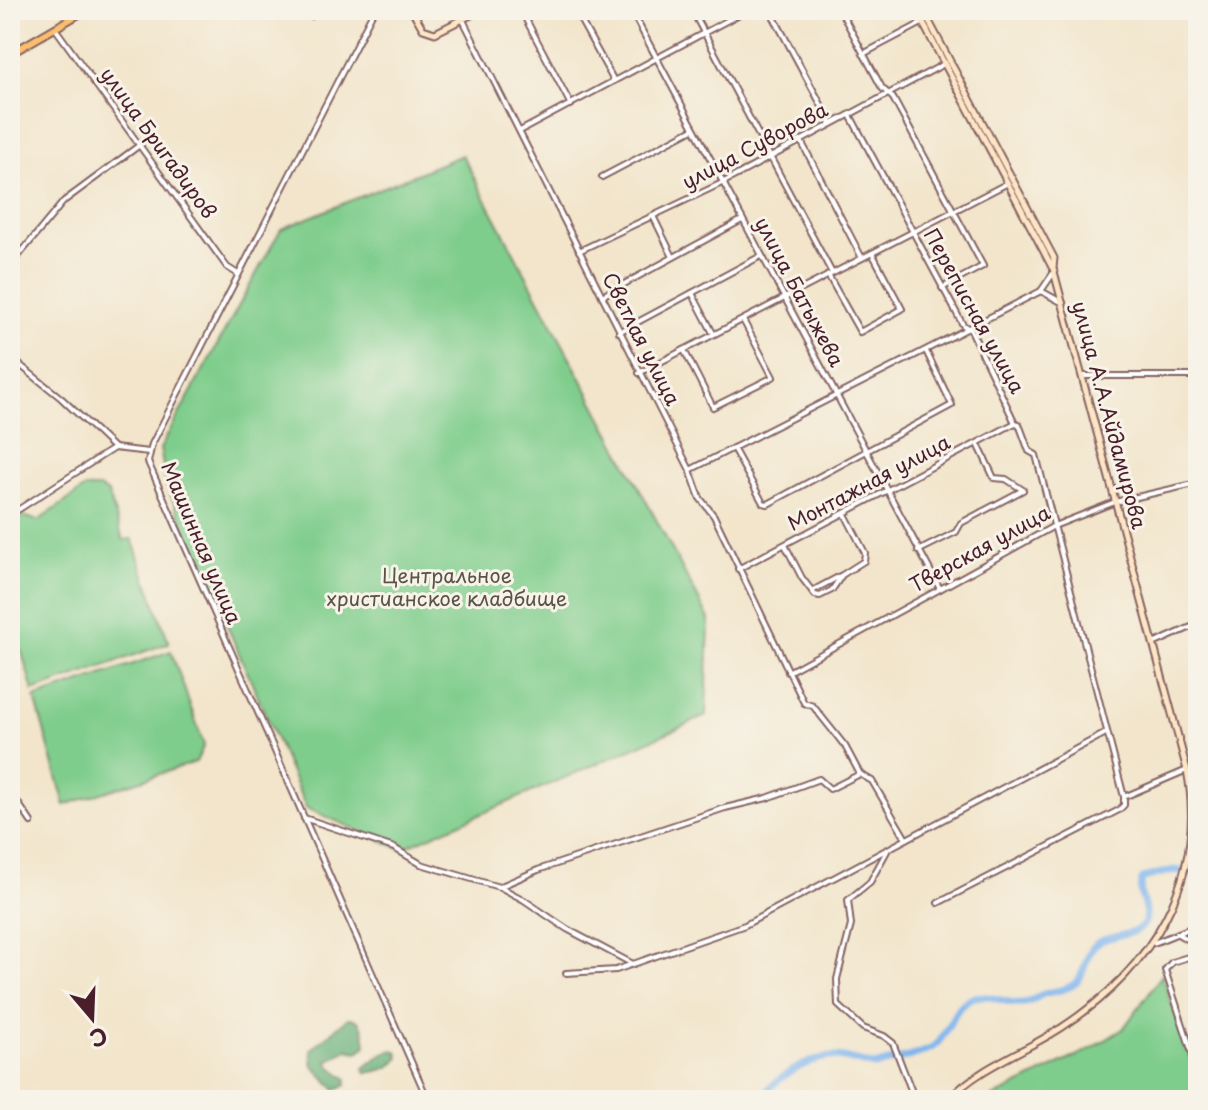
<svg xmlns="http://www.w3.org/2000/svg" width="1208" height="1110" font-family="'Playpen Sans',sans-serif">
  <rect width="100%" height="100%" fill="#f7f3e8"/>
  <filter id="ink" filterUnits="userSpaceOnUse"><feTurbulence type="fractalNoise" baseFrequency=".0125" numOctaves="2"/><feDisplacementMap in="SourceGraphic" scale="16" xChannelSelector="R" yChannelSelector="G"/><feConvolveMatrix kernelMatrix="1 2 1 2 8 2 1 2 1" color-interpolation-filters="sRGB"/></filter>
  <filter id="wash" filterUnits="userSpaceOnUse"><feTurbulence type="fractalNoise" baseFrequency=".006" numOctaves="4" result="noise"/><feDisplacementMap in="SourceGraphic" scale="32" xChannelSelector="R" yChannelSelector="G"/><feGaussianBlur stdDeviation="1.8" result="paint"/><feColorMatrix in="noise" values="0 0 0 0 0 0 0 0 0 0 0 0 0 0 0 0 0 1.4 0 .05"/><feComposite in="paint" operator="in"/></filter>
  <g filter="url(#wash)">
    <rect width="100%" height="100%" fill="#f2e5cb"/>
    <g fill="#7fcd8c" stroke="#64765c" stroke-width="2">
      <polygon points="462,155 709,619 706,716 401,849 306,808 167,487 160,449 281,229"/>
      <polygon points="85,488 99,488 108,493 123,540 132,539 169,643 33,691 10,611 10,526 24,516 38,521"/>
      <polygon points="171,651 204,745 196,762 65,805 35,698"/>
      <polygon points="1162,975 1198,1082 1198,1100 987,1100 1091,1049 1123,1029"/>
    </g>
    <g fill="#67b078" stroke="#586852" stroke-width="2">
      <path d="M348,1018c16,0 17,16 18,28l-8,6 -11,-2 -19,11 2,5 17,13 -1,6 -10,5 -23,-24 -2,-16z"/>
      <path d="M393,1050l5,2 1,6c-8,11 -20,13 -33,15l-2,-5 18,-14z"/>
    </g>
    <g fill="none" stroke-linecap="round" stroke-linejoin="round">
      <path stroke="#7fb5ee" stroke-width="7" d="M763,1100c4,-19 48,-42 68,-43 16,-1 30,6 44,9 16,-6 52,-11 63,-23 11,-14 16,-36 32,-44 16,-9 37,7 54,4 7,-1 11,-5 17,-8 12,-5 30,-4 38,-16 8,-12 7,-29 20,-37 12,-8 36,-5 45,-18 8,-13 -10,-29 -1,-46l31,-8 24,4"/>
    </g>
  </g>
  <g filter="url(#ink)">
    <g fill="none" stroke-linecap="round" stroke-linejoin="round">
      <g stroke="#856463" stroke-width="8">
        <g id="minor">
          <polyline points="374,10 152,444 148,462 428,1100"/>
          <polyline points="521,10 571,105"/>
          <polyline points="575,10 614,81"/>
          <polyline points="692,10 832,273"/>
          <polyline points="770,10 831,123"/>
          <polyline points="840,10 882,88 893,98 983,266 942,288"/>
          <polyline points="312,16 318,10"/>
          <polyline points="463,20 690,470 700,498 714,516 804,703 813,706 845,746 860,774 872,781 906,839"/>
          <polyline points="55,28 227,267 238,274"/>
          <polyline points="863,54 922,23"/>
          <polyline points="850,115 963,325 971,330 1015,423 1019,424 1029,451 1036,455 1124,797 1187,770"/>
          <polyline points="520,131 747,10"/>
          <polyline points="801,141 862,258"/>
          <polyline points="602,177 693,129"/>
          <polyline points="653,216 673,257"/>
          <polyline points="579,251 722,183 944,64"/>
          <polyline points="10,266 64,201 141,144"/>
          <polyline points="828,275 860,332 902,309 872,253"/>
          <polyline points="1041,291 1063,303"/>
          <polyline points="692,293 713,333"/>
          <polyline points="602,296 742,220"/>
          <polyline points="619,332 761,256"/>
          <polyline points="684,350 713,407 773,377 743,320"/>
          <polyline points="10,357 61,398 114,448 149,452"/>
          <polyline points="639,373 1008,183"/>
          <polyline points="1082,376 1198,376"/>
          <polyline points="733,448 763,503 768,504 952,405 926,351"/>
          <polyline points="690,470 1041,291 1054,272"/>
          <polyline points="1115,502 1198,483"/>
          <polyline points="10,515 114,448"/>
          <polyline points="785,545 802,578 815,595 820,596 832,590 842,575 864,561 865,553 845,514"/>
          <polyline points="918,551 956,532 961,523 1023,490 1006,479 994,478 978,444"/>
          <polyline points="738,569 1015,423"/>
          <polyline points="812,591 840,576"/>
          <polyline points="1153,644 1198,624"/>
          <polyline points="788,672 940,589"/>
          <polyline points="10,791 31,822"/>
          <polyline points="304,818 394,848 421,864 499,887 538,870 725,808 767,798 819,779 830,789 860,774"/>
          <polyline points="887,851 870,882 848,900 851,925 837,979 838,1005 863,1028 884,1036 893,1043 915,1100"/>
          <polyline points="500,887 524,900 567,929 633,964"/>
          <polyline points="938,903 1119,810 1124,805 1124,797"/>
          <polyline points="1178,934 1198,946"/>
          <polyline points="1198,954 1172,962 1165,970 1198,1071"/>
          <polyline points="566,973 616,970 745,925 1106,733"/>
        </g>
      </g>
      <g stroke="#856463" stroke-width="8">
        <g id="tertiary">
          <polyline points="631,10 940,589 1054,526 1115,502"/>
          <polyline points="1154,943 1198,925"/>
        </g>
      </g>
      <g stroke="#856463" stroke-width="9">
        <g id="secondary">
          <polyline points="412,10 423,29 435,33 481,10"/>
          <polyline points="916,10 1052,267"/>
          <path d="M923,10l131,248 -1,10 134,502c21,109 -36,200 -126,258 -37,24 -82,39 -113,72"/>
        </g>
      </g>
      <g stroke="#856463" stroke-width="10">
        <polyline id="primary" points="10,54 86,10"/>
      </g>
      <use href="#minor" stroke="#fff" stroke-width="4"/>
      <use href="#tertiary" stroke="#fff" stroke-width="4"/>
      <use href="#secondary" stroke="#fde5c5" stroke-width="5"/>
      <use href="#primary" stroke="#fabe6e" stroke-width="6"/>
    </g>
  </g>
  <g text-anchor="middle" stroke-width="6" stroke-linejoin="round" paint-order="stroke">
    <g font-size="20" fill="#4a1f2b" stroke="#f7f3e8">
      <text transform="translate(158 143) rotate(54)" y="7">улица Бригадиров</text>
      <text transform="translate(755 146) rotate(-28)" y="7">улица Суворова</text>
      <text transform="translate(799 292) rotate(62)" y="7">улица Батыжева</text>
      <text transform="translate(974 311) rotate(61)" y="7">Переписная улица</text>
      <text transform="translate(641 339) rotate(63)" y="7">Светлая улица</text>
      <text transform="translate(1109 415) rotate(75)" y="7">улица А.А.Айдамирова</text>
      <text transform="translate(869 483) rotate(-28)" y="7">Монтажная улица</text>
      <text transform="translate(201 543) rotate(67)" y="7">Машинная улица</text>
      <text transform="translate(980 549) rotate(-29)" y="7">Тверская улица</text>
    </g>
    <g font-size="20" fill="#5a5348" stroke="#f7f3e8">
      <text x="447" y="583">Центральное<tspan x="447" dy="23">христианское кладбище</tspan></text>
    </g>
  </g>
  <rect width="1208" height="1110" fill="none" stroke="#f7f3e8" stroke-width="40"/>
  <g transform="translate(92 1018) rotate(161)" stroke="#f7f3e8" stroke-width="6" paint-order="stroke">
  <path d="M0-6L14 30L0 20L-14 30Z" fill="#4a1f2b"/>
  <text y="-12" font-size="22" font-weight="bold" text-anchor="middle" fill="#4a1f2b">С</text>
  </g>
</svg>
